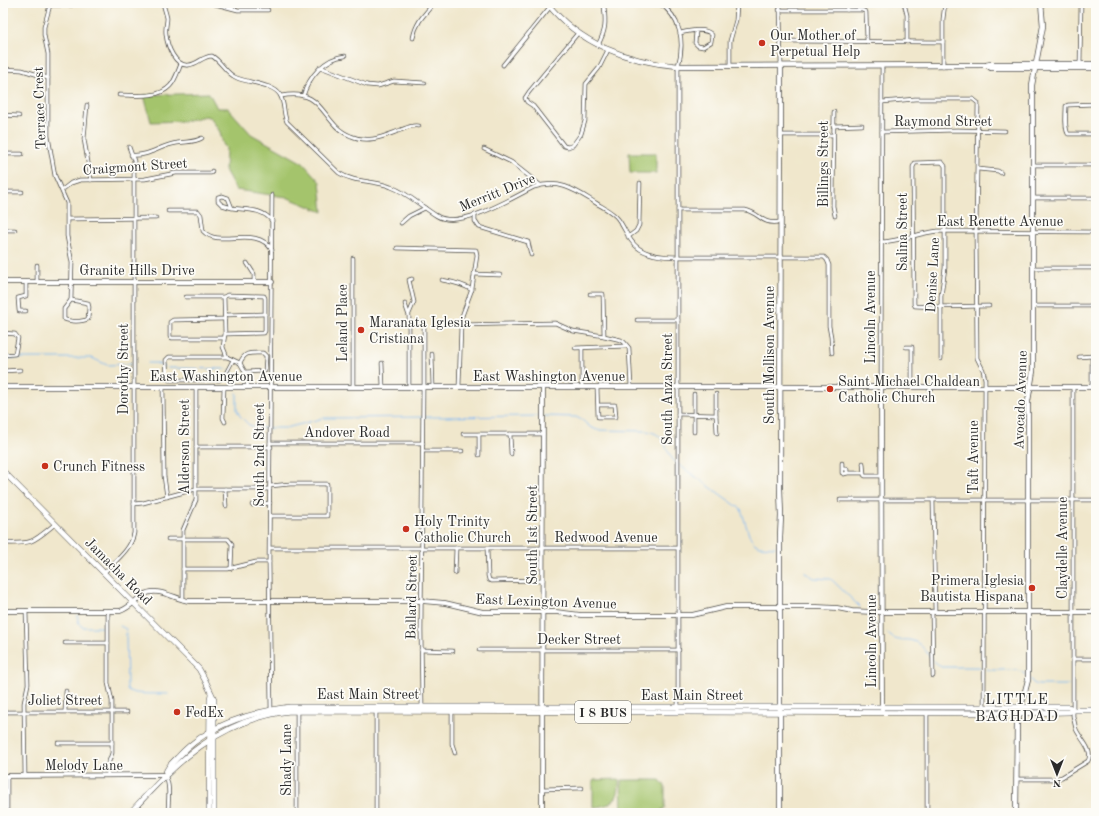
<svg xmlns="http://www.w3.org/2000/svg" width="1099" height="816" font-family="'Old Standard TT',serif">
  <rect width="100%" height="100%" fill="#fdfcf7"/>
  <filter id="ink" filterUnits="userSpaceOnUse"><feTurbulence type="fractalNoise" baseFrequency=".025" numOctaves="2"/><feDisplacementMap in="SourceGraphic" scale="8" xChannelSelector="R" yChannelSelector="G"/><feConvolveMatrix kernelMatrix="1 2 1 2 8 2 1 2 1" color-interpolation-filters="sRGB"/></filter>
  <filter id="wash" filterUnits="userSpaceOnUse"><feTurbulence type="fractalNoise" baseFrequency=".012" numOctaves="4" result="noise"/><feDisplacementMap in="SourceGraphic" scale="16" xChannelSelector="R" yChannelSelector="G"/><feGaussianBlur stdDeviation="0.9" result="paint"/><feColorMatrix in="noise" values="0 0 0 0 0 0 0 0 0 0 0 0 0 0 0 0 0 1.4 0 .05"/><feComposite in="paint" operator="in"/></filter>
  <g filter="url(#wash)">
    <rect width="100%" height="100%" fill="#f0e7cc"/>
    <g fill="#a4c46c" stroke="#68784c">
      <polygon points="209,93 217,108 228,108 251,134 303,163 320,182 323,212 286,197 236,190 225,170 226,148 223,144 220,132 211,118 205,116 185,121 151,122 144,95"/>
      <polygon points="629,153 656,153 656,173 630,173"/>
      <path d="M619,779c1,20 -6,27 -26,28v-26l1,-1z"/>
      <polygon points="621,780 660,780 665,786 665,809 662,809 662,813 622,813"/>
    </g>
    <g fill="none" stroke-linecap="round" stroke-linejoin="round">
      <g stroke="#84bbf4" stroke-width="1">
        <polyline points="3,361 9,358 92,358 107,365 131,364"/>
        <polyline points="148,363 156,363 165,367"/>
        <polyline points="168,368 227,369"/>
        <polyline points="230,370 235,375 237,383"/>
        <polyline points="237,393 237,410 240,416 249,425 258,428 286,428 324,418 542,416"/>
        <path d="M545,416l31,1 6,3 8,7 7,3 49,1c23,3 17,21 31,33"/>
        <polyline points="679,465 741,509 749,535 754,543 759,546 775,547"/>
        <polyline points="805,572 814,578 831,579 860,607"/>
        <polyline points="77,615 79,623 82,627 103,627"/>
        <polyline points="868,616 878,625"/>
        <path d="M120,626l6,3 1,60c5,7 31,4 41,5"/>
        <path d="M887,633c12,12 14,4 26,8 8,2 14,12 19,18"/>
        <polyline points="934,661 941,667 979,667 982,668"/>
        <path d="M986,669c12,4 31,-4 40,6"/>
        <polyline points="1030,679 1034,684 1038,685 1069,685"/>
      </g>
    </g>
  </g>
  <g filter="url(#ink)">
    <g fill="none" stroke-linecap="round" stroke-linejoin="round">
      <g stroke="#494743" stroke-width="4.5">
        <g id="minor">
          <polyline points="47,3 50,5 72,5"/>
          <polyline points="80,3 81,3"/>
          <path d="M163,3c1,5 3,10 4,15 0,5 -2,10 -1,16 1,12 9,33 23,31 9,-1 14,-9 23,-9 10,6 14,18 25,22 12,5 37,6 43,17 5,8 3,19 7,27l52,51c15,10 36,7 52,14 17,6 31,20 46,29 23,14 75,-18 97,-29 26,-8 41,3 62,16 8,5 17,9 22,16 7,9 10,21 19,28 11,9 28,10 41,10h146l3,3 2,5v61l2,11 1,16"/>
          <polyline points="211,3 238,10 268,10"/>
          <path d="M659,3c22,14 26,39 19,63v646"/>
          <polyline points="780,3 781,66"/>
          <polyline points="846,3 847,10"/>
          <polyline points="904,3 907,15 907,42"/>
          <polyline points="50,5 44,27 44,35 48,54 48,136 55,176 67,203 67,236 72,263 71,300"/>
          <polyline points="779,10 862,10 866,12 867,42"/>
          <polyline points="578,33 529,92 525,98 527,102 533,106 564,146 568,147 573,145 581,134 585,121 586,84 599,68 608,50"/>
          <path d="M680,33c9,-2 26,-6 32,2l-1,7 -8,5 -5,-1 -3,-3 1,-12"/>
          <path d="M413,38c3,-16 11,-23 21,-35"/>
          <polyline points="780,41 943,42"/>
          <path d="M598,45c8,-15 8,-22 6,-39"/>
          <polyline points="503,65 550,7"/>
          <polyline points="730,66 730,41 736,20 737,3"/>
          <polyline points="943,66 943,19 945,3"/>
          <polyline points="1080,66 1081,3"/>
          <polyline points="320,67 367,85 378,86 394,81 425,83"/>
          <polyline points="3,69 22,70 48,78"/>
          <path d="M119,95c16,0 39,4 51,-9 5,-5 8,-15 11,-22"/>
          <path d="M281,96c45,-9 39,28 70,40 18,8 33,0 50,-6 7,-3 11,-5 18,-4"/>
          <path d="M303,96c6,-19 21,-38 42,-40"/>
          <polyline points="882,102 915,99 973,99 978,103 976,231 977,358 983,370 985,379 984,712"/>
          <path d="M1096,104l-28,1 -2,1c0,9 -2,21 2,28h28"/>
          <polyline points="87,105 84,139 91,180"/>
          <polyline points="834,112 833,206 835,216"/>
          <polyline points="3,115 19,116"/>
          <polyline points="833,126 862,125"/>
          <polyline points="882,132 957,130 1005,131"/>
          <polyline points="781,135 833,135"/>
          <polyline points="484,149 511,162 540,185"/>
          <polyline points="3,154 22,154"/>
          <path d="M131,155c18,2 30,-10 46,-12 9,-2 17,0 25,-5"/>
          <polyline points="1033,165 1096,165"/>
          <polyline points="978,169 998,171 1001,173"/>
          <polyline points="62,190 71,183 80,180 145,179 176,173 211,173 212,171"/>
          <polyline points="3,192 22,192"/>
          <polyline points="1033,198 1096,198"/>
          <path d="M232,208l-10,-3 -4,-4v-4l4,-1 6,2 4,10c14,2 30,0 40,13"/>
          <path d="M678,210h67c16,3 15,15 35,12"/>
          <path d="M168,211h30l3,4 2,16c16,18 53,-7 69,19"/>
          <polyline points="475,215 475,221 479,227 528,242 531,255"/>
          <polyline points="68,219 156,218"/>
          <polyline points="401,223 409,216 425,208"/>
          <polyline points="3,230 15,230"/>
          <polyline points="628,237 636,231 639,225 640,183"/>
          <path d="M881,242c20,-1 38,-9 57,-11l158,1"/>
          <polyline points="397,248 476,250 477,255 472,289 462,316 461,325 459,387"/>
          <polyline points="353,258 353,387"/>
          <polyline points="247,263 254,274 254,281"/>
          <polyline points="37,265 37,282"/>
          <polyline points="1033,268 1096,268"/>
          <polyline points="474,274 500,275"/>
          <path d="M442,280c11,2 21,4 30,10"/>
          <polyline points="590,294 603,294 604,336"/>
          <polyline points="186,297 224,297"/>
          <path d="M71,300l17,3 1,4 -1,12c-6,3 -18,3 -24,0v-10z"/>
          <polyline points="405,304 409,316 409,387"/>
          <polyline points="1033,306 1096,306"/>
          <polyline points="26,311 19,311 18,298 26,296 26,282"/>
          <polyline points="409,314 414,302 409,280 412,279"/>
          <polyline points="225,315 265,314"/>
          <polyline points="637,320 678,320"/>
          <polyline points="424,322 424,387"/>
          <polyline points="461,325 555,323 573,331 604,336 621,340 624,342 629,348 631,387"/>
          <polyline points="3,333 15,334 18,338 15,354 3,355"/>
          <polyline points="225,334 264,333 265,331 265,298 264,296 227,295 224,297 225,334 223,347 227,357 240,363 245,372 248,387"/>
          <polyline points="224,338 172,338 170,337 170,322 173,320 225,319"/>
          <polyline points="906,347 912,347 912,387"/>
          <polyline points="575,348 627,346"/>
          <polyline points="432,354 433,387"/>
          <polyline points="227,357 169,357 166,360 167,378 169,380 219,380 224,377 233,360"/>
          <polyline points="1079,357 1092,356 1092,387"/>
          <path d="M941,359v-63l4,-28v-102l-3,-4 -27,1 -2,4 1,137 1,2c24,2 49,0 74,0"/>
          <path d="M240,363c5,-12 11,-10 23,-10l3,3 -1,15 -20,1"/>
          <polyline points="382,363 383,387"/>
          <polyline points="3,371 20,370"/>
          <polyline points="163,387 164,476 167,497"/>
          <polyline points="224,387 223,418 225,422"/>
          <polyline points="582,387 582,348"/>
          <polyline points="597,387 598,417 616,417 615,405 598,405"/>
          <polyline points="881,387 882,66"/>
          <polyline points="716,394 716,415"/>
          <polyline points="678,414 716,415 717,433"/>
          <polyline points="694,432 694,394"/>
          <polyline points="463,434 543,434"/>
          <polyline points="510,434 511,454"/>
          <polyline points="270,443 423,443"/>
          <polyline points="196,447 271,447"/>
          <polyline points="423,451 462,451"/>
          <polyline points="479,455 479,434"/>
          <polyline points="863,463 864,475 865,476 881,476"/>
          <polyline points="842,469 847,469 847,473 844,474 842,473 842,463"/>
          <polyline points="847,473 863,473"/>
          <polyline points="225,489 226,506"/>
          <polyline points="840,500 1096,500"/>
          <polyline points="933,500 935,611"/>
          <polyline points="134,504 143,503 196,489 270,489"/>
          <polyline points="252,505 270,503"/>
          <polyline points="270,516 327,516 327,484 290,484 270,486"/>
          <polyline points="3,523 5,529 4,543"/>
          <polyline points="168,539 228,539 232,544 231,568"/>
          <path d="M3,543c30,1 29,0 52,-19"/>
          <polyline points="270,548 678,548"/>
          <polyline points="487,548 488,576 489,580 492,581 543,580"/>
          <polyline points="183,569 228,569 256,562 269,562"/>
          <path d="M104,573c11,-12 27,-23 30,-40v-372l-5,-14"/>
          <polyline points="455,573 456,548"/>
          <polyline points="183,600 183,530 196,500 196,387"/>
          <polyline points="932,611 933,676"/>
          <polyline points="65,643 108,643"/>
          <polyline points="421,650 453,651"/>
          <polyline points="479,650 679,650"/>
          <polyline points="1073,659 1096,659"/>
          <polyline points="422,707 421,631 423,388"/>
          <polyline points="297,710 297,813"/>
          <polyline points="376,710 376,813"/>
          <polyline points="452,710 452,744 455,753"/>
          <polyline points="65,711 66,691"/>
          <polyline points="271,711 269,562 272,195"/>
          <polyline points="3,712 127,712"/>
          <polyline points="927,713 927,813"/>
          <polyline points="58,743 112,743"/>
          <polyline points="108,775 107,767 112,753 112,701 108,683 108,611"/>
          <path d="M165,775c6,11 3,26 3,38"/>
          <polyline points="7,776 7,813"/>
          <polyline points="25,776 24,703 28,684 26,611"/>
          <path d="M1016,779h40l6,-2 26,-16c6,-11 -8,-22 -12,-32 -1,-4 -2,-9 -3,-13v-329"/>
          <polyline points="542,789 582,788"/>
          <polyline points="971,812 971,813"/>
        </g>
      </g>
      <g stroke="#494743" stroke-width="5.5">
        <g id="tertiary">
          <polyline points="3,282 272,282"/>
          <polyline points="881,387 882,710"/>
          <path d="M3,611h117c10,-3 15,-11 23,-16 15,-9 31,4 46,6h233l23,2 38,9h73l25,3h111l34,-8h91l20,1 15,3 20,1h224"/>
          <polyline points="3,776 165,775"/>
          <polyline points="542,813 543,387"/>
        </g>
      </g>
      <g stroke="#494743" stroke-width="6">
        <g id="secondary">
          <path d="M547,3c32,41 81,59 131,63l309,-1 3,-1h106"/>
          <polyline points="987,65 991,68 1096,68"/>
          <polyline points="3,387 1096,387"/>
          <polyline points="780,813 780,537 781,516 780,489 781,66"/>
          <polyline points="1016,813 1017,722 1028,680 1028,401 1033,371 1033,93 1032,92 1032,85 1043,26 1041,3"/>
        </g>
      </g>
      <g stroke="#494743" stroke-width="6">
        <g id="primary">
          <polyline points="3,471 199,669 205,680 214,699 214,813"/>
          <path d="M165,775c2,-8 8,-13 14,-19 28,-30 71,-44 111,-49h779l4,3h23"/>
          <path d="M130,813c46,-51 88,-93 160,-102l735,2 44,-1 4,-2"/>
          <polyline points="209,813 210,699 211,694"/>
        </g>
      </g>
      <use href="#minor" stroke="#fff" stroke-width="3"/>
      <use href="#tertiary" stroke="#fff" stroke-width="4"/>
      <use href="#secondary" stroke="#fff" stroke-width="4.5"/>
      <use href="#primary" stroke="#fff" stroke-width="5"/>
    </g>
  </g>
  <g fill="#c8321e" stroke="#fdfcf7" stroke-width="1.5">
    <circle cx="762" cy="43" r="4"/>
    <circle cx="361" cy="330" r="4"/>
    <circle cx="830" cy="389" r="4"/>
    <circle cx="45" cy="466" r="4"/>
    <circle cx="406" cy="529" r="4"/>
    <circle cx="1032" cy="588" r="4"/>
    <circle cx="177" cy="712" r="4"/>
  </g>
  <g text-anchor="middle" stroke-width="3.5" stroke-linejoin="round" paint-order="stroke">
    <rect fill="#fdfcf7" stroke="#6a6a68" stroke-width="1" x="575" y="701" width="56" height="22" rx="3"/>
    <g font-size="13" font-weight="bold" fill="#2b2b2b">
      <text x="603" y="717">I 8 BUS</text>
    </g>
    <g font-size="14" fill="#2b2b2b" stroke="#fdfcf7" text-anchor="start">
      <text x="770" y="40">Our Mother of<tspan x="770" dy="16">Perpetual Help</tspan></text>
      <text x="369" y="327">Maranata Iglesia<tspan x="369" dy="16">Cristiana</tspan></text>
      <text x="838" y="386">Saint Michael Chaldean<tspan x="838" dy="16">Catholic Church</tspan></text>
      <text x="53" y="471">Crunch Fitness</text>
      <text x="414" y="526">Holy Trinity<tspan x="414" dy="16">Catholic Church</tspan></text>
      <text x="1024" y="585" text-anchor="end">Primera Iglesia<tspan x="1024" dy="16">Bautista Hispana</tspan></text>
      <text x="185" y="717">FedEx</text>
    </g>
    <g font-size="14" fill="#2b2b2b" stroke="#fdfcf7">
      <text transform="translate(39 108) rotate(-92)" y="5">Terrace Crest</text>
      <text x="943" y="126">Raymond Street</text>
      <text transform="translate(823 164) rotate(-90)" y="5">Billings Street</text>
      <text transform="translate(135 166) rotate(-4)" y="5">Craigmont Street</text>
      <text transform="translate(497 192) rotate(-22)" y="5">Merritt Drive</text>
      <text x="1000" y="226">East Renette Avenue</text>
      <text transform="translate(902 232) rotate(-90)" y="5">Salina Street</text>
      <text x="137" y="275">Granite Hills Drive</text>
      <text transform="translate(932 275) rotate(-87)" y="5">Denise Lane</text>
      <text transform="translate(870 317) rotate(-90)" y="5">Lincoln Avenue</text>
      <text transform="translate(342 323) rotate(-90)" y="5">Leland Place</text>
      <text transform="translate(769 355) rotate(-90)" y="5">South Mollison Avenue</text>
      <text transform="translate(123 369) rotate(-90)" y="5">Dorothy Street</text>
      <text x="226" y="381">East Washington Avenue</text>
      <text x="549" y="381">East Washington Avenue</text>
      <text transform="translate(667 389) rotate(-90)" y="5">South Anza Street</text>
      <text transform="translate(1020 400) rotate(-88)" y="5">Avocado Avenue</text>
      <text x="347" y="437">Andover Road</text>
      <text transform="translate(184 447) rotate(-90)" y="5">Alderson Street</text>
      <text transform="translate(259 455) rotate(-90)" y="5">South 2nd Street</text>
      <text transform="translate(973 457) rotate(-90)" y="5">Taft Avenue</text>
      <text transform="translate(532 535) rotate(-90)" y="5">South 1st Street</text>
      <text x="606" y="542">Redwood Avenue</text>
      <text transform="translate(1062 548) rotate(-90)" y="5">Claydelle Avenue</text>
      <text transform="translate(119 571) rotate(45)" y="5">Jamacha Road</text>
      <text transform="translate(411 597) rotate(-89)" y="5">Ballard Street</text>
      <text transform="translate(546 601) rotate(2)" y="5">East Lexington Avenue</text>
      <text x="579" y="644">Decker Street</text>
      <text transform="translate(871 641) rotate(-90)" y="5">Lincoln Avenue</text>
      <text x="368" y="699">East Main Street</text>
      <text x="692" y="700">East Main Street</text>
      <text x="65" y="705">Joliet Street</text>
      <text transform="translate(286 760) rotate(-90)" y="5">Shady Lane</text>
      <text x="84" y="770">Melody Lane</text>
    </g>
    <g font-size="15" letter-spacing="1" fill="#2b2b2b" stroke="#fdfcf7">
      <text x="1017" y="704">LITTLE<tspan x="1017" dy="17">BAGHDAD</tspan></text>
    </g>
  </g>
  <rect width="1099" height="816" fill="none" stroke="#fdfcf7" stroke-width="16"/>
  <g transform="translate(1057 774) rotate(180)" stroke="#fdfcf7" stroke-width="3" paint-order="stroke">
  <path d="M0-3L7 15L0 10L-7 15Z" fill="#2b2b2b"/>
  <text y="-6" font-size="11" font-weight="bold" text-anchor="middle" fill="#2b2b2b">N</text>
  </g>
</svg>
